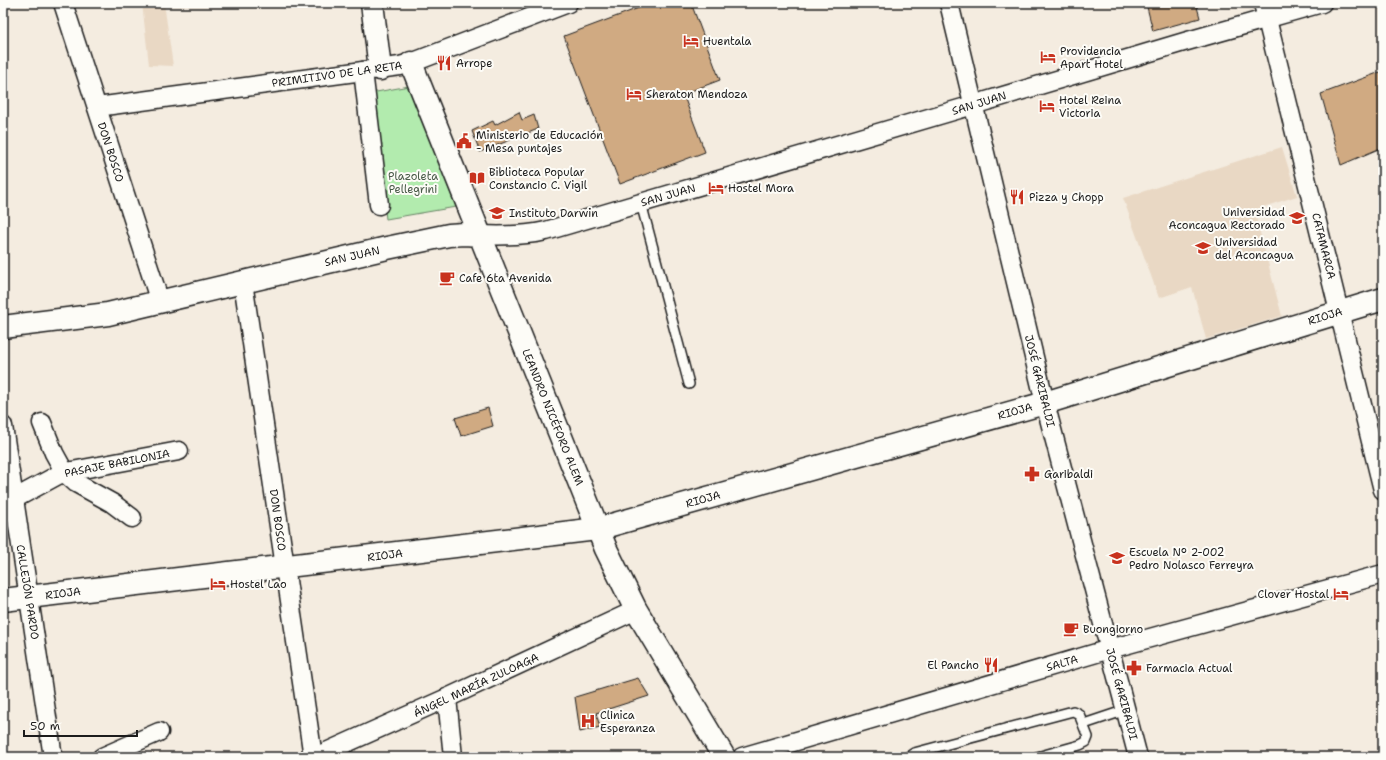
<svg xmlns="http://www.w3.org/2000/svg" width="1386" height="760" font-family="'Shantell Sans',sans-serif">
  <rect width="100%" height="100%" fill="#f4ece0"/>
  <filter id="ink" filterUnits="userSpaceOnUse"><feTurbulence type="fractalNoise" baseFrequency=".025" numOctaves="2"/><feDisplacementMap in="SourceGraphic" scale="8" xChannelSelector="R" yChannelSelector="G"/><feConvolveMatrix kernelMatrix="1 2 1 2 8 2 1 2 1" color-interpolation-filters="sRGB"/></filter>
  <g filter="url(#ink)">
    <g fill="#e9d8c4">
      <polygon points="142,3 164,3 173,66 149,65"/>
      <polygon points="1282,147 1297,196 1254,210 1282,316 1206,339 1192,287 1159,298 1123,198"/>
    </g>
    <polygon fill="#b2ebae" stroke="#678465" points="409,86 456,207 386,219 371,93"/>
    <g fill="#d0aa82" stroke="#1c1c1c">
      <polygon points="652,3 691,3 720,80 683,94 705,152 620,184 564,36"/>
      <polygon points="1146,3 1196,3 1200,18 1153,31"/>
      <polygon points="1383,71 1383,147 1341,165 1321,94"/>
      <polygon points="519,112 522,120 534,115 538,129 480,152 472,131 493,121 495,125"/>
      <polygon points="488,408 493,426 461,436 455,418"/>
      <polygon points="638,678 649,696 596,713 600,727 580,732 575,697"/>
    </g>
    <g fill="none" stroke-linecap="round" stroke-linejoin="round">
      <g stroke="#1c1c1c" stroke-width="12">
        <g id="service">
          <polyline points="641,203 689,384"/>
          <polyline points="1084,724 1126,710"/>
          <polyline points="908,757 914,753 1073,711 1079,714 1088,737 1086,742 1080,745 1037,757"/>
        </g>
      </g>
      <g stroke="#1c1c1c" stroke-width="21">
        <g id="minor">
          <polyline points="63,3 160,302"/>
          <polyline points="949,3 1045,403 1138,757"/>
          <polyline points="1263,3 1383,490"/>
          <polyline points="363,71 379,205"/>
          <polyline points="97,107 400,66 411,63 568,3"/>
          <path d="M480,235c23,1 44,1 66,-4l427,-126 211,-63 138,-39"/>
          <polyline points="243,282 313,757"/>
          <polyline points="42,423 54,453 65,473 76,483 112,503 132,518"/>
          <polyline points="3,426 53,757"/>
          <polyline points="14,499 58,475 72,471 179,451"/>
          <polyline points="447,698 453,757"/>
          <polyline points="102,757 159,732"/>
          <polyline points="315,757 447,698 636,610"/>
          <polyline points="742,757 1110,649 1383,574"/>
        </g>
      </g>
      <g stroke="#1c1c1c" stroke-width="25">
        <g id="tertiary">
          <polyline points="3,327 108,314 387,248 449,235 464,234 480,235"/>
          <polyline points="3,600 597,529 1045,403 1383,299"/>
        </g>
      </g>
      <g stroke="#1c1c1c" stroke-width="25">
        <g id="secondary">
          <polyline points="372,3 380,69"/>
          <polyline points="411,63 606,549 636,610 724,757"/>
        </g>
      </g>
      <use href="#service" stroke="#fdfcf7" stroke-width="9"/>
      <use href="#minor" stroke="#fdfcf7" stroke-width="18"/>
      <use href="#tertiary" stroke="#fdfcf7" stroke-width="22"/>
      <use href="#secondary" stroke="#fdfcf7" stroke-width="22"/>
    </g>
  </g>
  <defs>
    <g id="hotel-bare" transform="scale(1.2)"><path d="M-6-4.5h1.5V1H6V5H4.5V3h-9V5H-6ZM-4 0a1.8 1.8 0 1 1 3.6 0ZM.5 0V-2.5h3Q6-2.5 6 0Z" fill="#c8321e" stroke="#fdfcf7" stroke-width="2.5" paint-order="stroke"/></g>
    <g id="restaurant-bare" transform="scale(1.2)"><path d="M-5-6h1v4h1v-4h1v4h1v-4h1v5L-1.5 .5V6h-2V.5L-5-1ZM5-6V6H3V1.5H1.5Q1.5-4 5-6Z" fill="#c8321e" stroke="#fdfcf7" stroke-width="2.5" paint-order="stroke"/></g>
    <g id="civic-bare" transform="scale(1.2)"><path d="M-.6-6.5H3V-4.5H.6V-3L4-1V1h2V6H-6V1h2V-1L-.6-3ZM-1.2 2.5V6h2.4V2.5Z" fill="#c8321e" stroke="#fdfcf7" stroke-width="2.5" paint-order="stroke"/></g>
    <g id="library-bare" transform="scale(1.2)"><path d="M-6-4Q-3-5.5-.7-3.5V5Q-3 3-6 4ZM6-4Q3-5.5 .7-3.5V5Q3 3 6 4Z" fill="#c8321e" stroke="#fdfcf7" stroke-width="2.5" paint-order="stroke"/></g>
    <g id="university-bare" transform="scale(1.2)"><path d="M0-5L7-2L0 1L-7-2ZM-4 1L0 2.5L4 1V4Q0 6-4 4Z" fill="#c8321e" stroke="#fdfcf7" stroke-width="2.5" paint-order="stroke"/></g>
    <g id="cafe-bare" transform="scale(1.2)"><path d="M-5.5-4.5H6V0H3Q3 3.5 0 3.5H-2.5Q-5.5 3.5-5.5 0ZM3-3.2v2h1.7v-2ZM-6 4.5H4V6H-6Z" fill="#c8321e" stroke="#fdfcf7" stroke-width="2.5" paint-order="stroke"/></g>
    <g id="pharmacy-bare" transform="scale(1.2)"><path d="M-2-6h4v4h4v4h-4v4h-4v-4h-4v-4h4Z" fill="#c8321e" stroke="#fdfcf7" stroke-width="2.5" paint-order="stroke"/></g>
    <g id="school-bare" transform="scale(1.2)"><path d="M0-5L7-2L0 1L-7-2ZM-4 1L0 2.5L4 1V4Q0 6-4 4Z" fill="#c8321e" stroke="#fdfcf7" stroke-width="2.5" paint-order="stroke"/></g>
    <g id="hospital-bare" transform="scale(1.2)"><path d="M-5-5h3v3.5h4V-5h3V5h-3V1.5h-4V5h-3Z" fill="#c8321e" stroke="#fdfcf7" stroke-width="2.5" paint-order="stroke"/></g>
  </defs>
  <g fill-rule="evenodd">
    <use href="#hotel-bare" x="691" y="41"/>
    <use href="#hotel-bare" x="1048" y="57"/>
    <use href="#restaurant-bare" x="444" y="63"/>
    <use href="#hotel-bare" x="634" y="94"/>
    <use href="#hotel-bare" x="1047" y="106"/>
    <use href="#civic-bare" x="464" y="141"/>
    <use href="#library-bare" x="477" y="178"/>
    <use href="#hotel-bare" x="716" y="188"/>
    <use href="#restaurant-bare" x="1017" y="197"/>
    <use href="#university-bare" x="497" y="213"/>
    <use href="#university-bare" x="1297" y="218"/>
    <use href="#university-bare" x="1203" y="248"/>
    <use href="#cafe-bare" x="447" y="278"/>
    <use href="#pharmacy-bare" x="1032" y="474"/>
    <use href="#school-bare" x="1117" y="558"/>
    <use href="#hotel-bare" x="218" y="584"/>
    <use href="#hotel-bare" x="1341" y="594"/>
    <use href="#cafe-bare" x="1071" y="629"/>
    <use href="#restaurant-bare" x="991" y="665"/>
    <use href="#pharmacy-bare" x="1134" y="668"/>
    <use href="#hospital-bare" x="588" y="721"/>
  </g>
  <g text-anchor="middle" stroke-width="4" stroke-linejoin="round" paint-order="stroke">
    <g font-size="11" fill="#1c1c1c" stroke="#fdfcf7" text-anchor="start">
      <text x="703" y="45">Huentala</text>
      <text x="1060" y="55">Providencia<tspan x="1060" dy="13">Apart Hotel</tspan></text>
      <text x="456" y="67">Arrope</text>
      <text x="646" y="98">Sheraton Mendoza</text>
      <text x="1059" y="104">Hotel Reina<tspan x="1059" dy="13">Victoria</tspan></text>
      <text x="476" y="139">Ministerio de Educación<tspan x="476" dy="13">- Mesa puntajes</tspan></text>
      <text x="489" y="176">Biblioteca Popular<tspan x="489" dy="13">Constancio C. Vigil</tspan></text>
      <text x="728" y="192">Hostel Mora</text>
      <text x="1029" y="201">Pizza y Chopp</text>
      <text x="1285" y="216" text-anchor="end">Universidad<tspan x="1285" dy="13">Aconcagua Rectorado</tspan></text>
      <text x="509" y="217">Instituto Darwin</text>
      <text x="1215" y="246">Universidad<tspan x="1215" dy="13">del Aconcagua</tspan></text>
      <text x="459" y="282">Cafe 6ta Avenida</text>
      <text x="1044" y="478">Garibaldi</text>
      <text x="1129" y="556">Escuela N° 2-002<tspan x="1129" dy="13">Pedro Nolasco Ferreyra</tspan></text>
      <text x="230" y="588">Hostel Lao</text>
      <text x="1329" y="598" text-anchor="end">Clover Hostal</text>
      <text x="1083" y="633">Buongiorno</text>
      <text x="979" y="669" text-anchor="end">El Pancho</text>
      <text x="1146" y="672">Farmacia Actual</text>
      <text x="600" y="719">Clinica<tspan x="600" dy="13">Esperanza</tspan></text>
    </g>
    <g font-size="11" fill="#1c1c1c" stroke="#fdfcf7">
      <text transform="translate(337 74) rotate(-8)" y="4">PRIMITIVO DE LA RETA</text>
      <text transform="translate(979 103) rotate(-17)" y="4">SAN JUAN</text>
      <text transform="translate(111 152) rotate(72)" y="4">DON BOSCO</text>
      <text transform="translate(668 195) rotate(-16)" y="4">SAN JUAN</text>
      <text transform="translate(1324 246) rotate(76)" y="4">CATAMARCA</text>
      <text transform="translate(352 256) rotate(-13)" y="4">SAN JUAN</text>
      <text transform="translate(1325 316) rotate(-17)" y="4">RIOJA</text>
      <text transform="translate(1040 381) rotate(76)" y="4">JOSÉ GARIBALDI</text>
      <text transform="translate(1015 411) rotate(-16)" y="4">RIOJA</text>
      <text transform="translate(553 417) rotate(68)" y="4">LEANDRO NICÉFORO ALEM</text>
      <text transform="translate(117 463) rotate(-11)" y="4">PASAJE BABILONIA</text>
      <text transform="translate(703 499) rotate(-16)" y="4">RIOJA</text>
      <text transform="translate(278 520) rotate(82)" y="4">DON BOSCO</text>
      <text transform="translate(385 555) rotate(-7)" y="4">RIOJA</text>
      <text transform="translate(28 592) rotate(81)" y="4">CALLEJÓN PARDO</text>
      <text transform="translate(63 593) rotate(-7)" y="4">RIOJA</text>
      <text transform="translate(1062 663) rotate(-16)" y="4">SALTA</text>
      <text transform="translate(476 685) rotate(-25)" y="4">ÁNGEL MARÍA ZULOAGA</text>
      <text transform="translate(1122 694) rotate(75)" y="4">JOSÉ GARIBALDI</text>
    </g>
    <g font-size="11" fill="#495a48" stroke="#fdfcf7">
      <text x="413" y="180">Plazoleta<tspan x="413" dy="13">Pellegrini</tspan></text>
    </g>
  </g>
  <rect width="1386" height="760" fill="none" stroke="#fdfcf7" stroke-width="16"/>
  <rect x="8" y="8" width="1370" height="744" fill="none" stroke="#1c1c1c" stroke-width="1.5" filter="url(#ink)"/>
  <path d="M24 730v6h113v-6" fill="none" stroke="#1c1c1c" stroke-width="2"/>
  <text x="30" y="730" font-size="12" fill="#1c1c1c" stroke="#fdfcf7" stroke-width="3" paint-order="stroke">50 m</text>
</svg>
